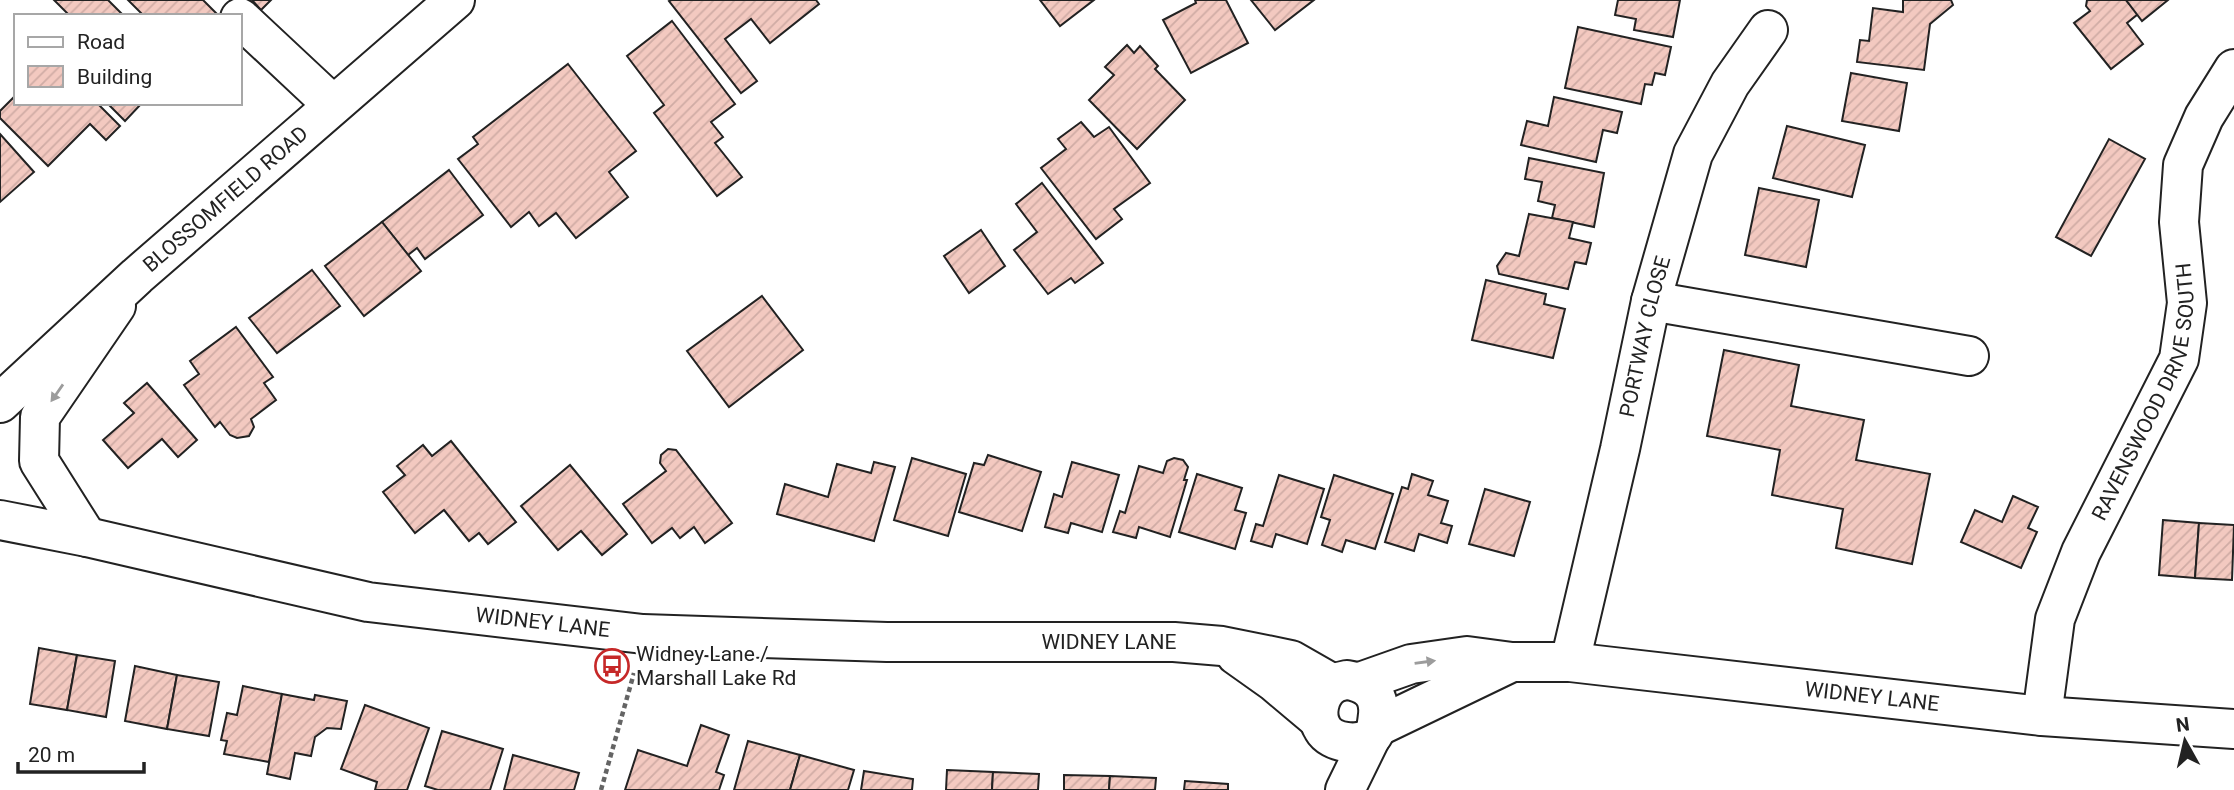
<svg xmlns="http://www.w3.org/2000/svg" width="2234" height="790" font-family="Roboto,sans-serif">
  <defs>
    <pattern id="building-hatch" width="6" height="6" patternUnits="userSpaceOnUse" patternTransform="scale(1.75)"><rect width="6" height="6" fill="#f3c9c0"/><path d="M-1 1l2-2M0 6l6-6M5 7l2-2" fill="none" stroke="#d0aca5"/></pattern>
  </defs>
  <rect width="100%" height="100%" fill="#fff"/>
  <g fill="url(#building-hatch)" stroke="#222" stroke-width="2">
    <polygon points="54,0 108,0 124,16 70,16"/>
    <polygon points="128,0 203,0 219,16 144,16"/>
    <polygon points="252,0 271,0 261,10"/>
    <polygon points="671,0 816,0 819,4 770,43 751,19 725,39 757,81 741,93 669,1"/>
    <polygon points="1040,0 1094,0 1060,26"/>
    <polygon points="1195,0 1226,0 1248,43 1191,73 1163,20 1196,3"/>
    <polygon points="1251,0 1314,0 1275,30"/>
    <polygon points="1618,0 1680,0 1673,37 1634,30 1636,19 1615,15"/>
    <polygon points="1903,0 1951,0 1953,5 1930,24 1924,70 1857,62 1860,40 1869,41 1873,8 1903,12"/>
    <polygon points="2087,0 2126,0 2138,14 2127,23 2143,44 2111,69 2074,23 2090,11 2086,6"/>
    <polygon points="2126,0 2168,0 2142,21"/>
    <polygon points="672,21 735,104 711,122 723,137 715,143 742,177 717,196 654,113 664,105 627,56"/>
    <polygon points="1578,27 1671,47 1665,75 1655,73 1652,85 1645,84 1641,104 1565,88"/>
    <polygon points="1127,45 1134,53 1140,46 1158,66 1155,69 1185,100 1137,149 1089,100 1114,75 1105,67"/>
    <polygon points="568,64 636,151 609,172 628,197 576,238 556,213 539,226 529,212 511,227 458,159 478,144 473,137"/>
    <polygon points="1851,73 1907,83 1899,131 1842,121"/>
    <polygon points="16,95 16,103 97,103 120,126 106,140 90,124 48,166 0,118 0,111"/>
    <polygon points="1554,97 1622,112 1617,133 1603,130 1596,162 1521,145 1527,121 1548,126"/>
    <polygon points="107,103 142,103 125,121"/>
    <polygon points="1081,122 1094,137 1109,127 1150,183 1114,209 1122,219 1096,239 1041,168 1066,149 1058,139"/>
    <polygon points="1787,126 1865,145 1852,197 1773,178"/>
    <polygon points="0,134 34,172 0,202"/>
    <polygon points="2109,139 2145,159 2091,256 2056,237"/>
    <polygon points="1529,158 1604,173 1594,227 1552,218 1555,205 1538,201 1542,182 1525,179"/>
    <polygon points="449,170 483,215 425,259 417,248 408,255 382,222"/>
    <polygon points="1042,183 1103,263 1075,283 1071,278 1048,294 1014,250 1037,232 1016,204"/>
    <polygon points="1759,188 1819,200 1806,267 1745,255"/>
    <polygon points="1529,214 1573,222 1569,238 1591,243 1586,264 1575,262 1568,289 1499,274 1497,266 1506,253 1519,256"/>
    <polygon points="382,222 421,271 364,316 325,266"/>
    <polygon points="981,230 1005,266 969,293 944,256"/>
    <polygon points="312,270 340,306 277,353 249,318"/>
    <polygon points="1486,280 1546,294 1544,304 1565,309 1553,358 1472,340"/>
    <polygon points="762,296 803,350 729,407 687,351"/>
    <polygon points="236,327 273,377 264,383 276,400 251,419 254,427 249,436 237,438 230,435 220,422 215,427 184,385 199,374 190,361"/>
    <polygon points="1724,350 1799,365 1791,406 1864,420 1856,460 1930,474 1912,564 1836,548 1843,509 1772,495 1780,450 1707,436"/>
    <polygon points="147,383 197,440 178,457 162,439 128,468 103,440 134,413 124,403"/>
    <polygon points="451,441 516,522 488,544 479,533 469,541 444,510 415,533 383,492 405,475 397,466 423,445 432,456"/>
    <polygon points="668,449 676,450 732,523 705,543 694,527 680,538 672,528 652,543 623,504 666,471 660,463 661,455"/>
    <polygon points="988,455 1041,472 1022,531 959,512 974,463 984,465"/>
    <polygon points="912,458 966,474 948,536 894,520"/>
    <polygon points="1174,458 1183,460 1188,467 1184,480 1187,480 1170,537 1139,527 1136,538 1113,532 1120,511 1125,513 1139,466 1163,473 1167,461"/>
    <polygon points="874,462 895,467 874,541 777,514 785,484 828,497 837,464 871,473"/>
    <polygon points="1072,462 1119,475 1102,532 1071,523 1068,533 1045,527 1054,494 1062,497"/>
    <polygon points="570,465 627,534 602,555 581,531 558,550 521,506"/>
    <polygon points="1197,474 1242,488 1235,510 1246,513 1235,549 1179,532"/>
    <polygon points="1412,474 1433,481 1428,495 1448,501 1441,523 1452,526 1447,543 1419,534 1414,551 1385,542 1402,487 1408,489"/>
    <polygon points="1279,475 1324,489 1307,544 1276,534 1272,547 1251,541 1256,524 1263,526"/>
    <polygon points="1334,475 1393,494 1375,549 1346,540 1342,552 1322,545 1330,520 1321,517"/>
    <polygon points="1485,489 1530,502 1514,556 1469,544"/>
    <polygon points="2013,496 2038,507 2028,528 2037,532 2021,568 1961,542 1975,510 2002,522"/>
    <polygon points="2163,520 2199,523 2195,578 2159,575"/>
    <polygon points="2199,523 2234,525 2232,580 2195,578"/>
    <polygon points="39,648 77,655 67,710 30,704"/>
    <polygon points="77,655 115,661 106,717 67,710"/>
    <polygon points="135,666 177,675 167,729 125,721"/>
    <polygon points="177,675 219,682 209,736 167,729"/>
    <polygon points="243,686 282,694 269,762 224,754 227,741 221,740 227,713 237,715"/>
    <polygon points="282,694 314,700 315,695 347,701 341,729 327,728 315,737 311,756 295,753 290,779 267,774"/>
    <polygon points="365,705 429,728 407,790 375,790 377,782 341,769"/>
    <polygon points="701,725 729,735 716,772 724,775 719,790 625,790 638,750 687,766"/>
    <polygon points="442,731 503,749 490,790 438,790 425,786"/>
    <polygon points="748,741 800,755 790,790 734,790"/>
    <polygon points="513,755 579,773 574,790 504,790"/>
    <polygon points="800,755 854,770 848,790 790,790"/>
    <polygon points="947,770 993,772 992,790 946,790"/>
    <polygon points="864,771 913,779 912,790 861,790"/>
    <polygon points="993,772 1039,774 1038,790 992,790"/>
    <polygon points="1064,775 1110,776 1109,790 1064,790"/>
    <polygon points="1110,776 1156,778 1155,790 1109,790"/>
    <polygon points="1185,781 1228,784 1228,790 1184,790"/>
  </g>
  <g fill="none" stroke-linecap="round" stroke-linejoin="round">
    <g stroke="#222" stroke-width="42">
      <g id="minor">
        <polyline points="240,18 333,105"/>
        <polyline points="1651,301 1969,356"/>
        <path id="s1" d="M0,520l87,17 281,65 275,32 244,8h287l48,4 69,14 42,24"/>
        <polyline points="87,537 39,461 40,417 116,306"/>
        <polyline points="1236,655 1274,682 1318,719"/>
        <path id="s2" d="M1570,662l50,-213 31,-148 42,-147 37,-70 38,-54"/>
        <path d="M1347,680c21,3 33,14 31,35 -1,7 -1,15 -6,21 -13,11 -41,7 -49,-7 -9,-14 -4,-35 9,-44 4,-3 10,-4 15,-5z"/>
        <path id="s3" d="M1360,682l51,-18 56,-8 45,6h58l472,54 192,13"/>
        <path id="s4" d="M2042,716l13,-97 26,-67 98,-193 8,-56 -8,-81 4,-57 21,-48 30,-48"/>
        <polyline points="1377,727 1512,662"/>
        <polyline points="1345,790 1371,737"/>
      </g>
    </g>
    <g stroke="#222" stroke-width="42">
      <g id="major">
        <path id="s5" d="M0,403l137,-127 318,-276"/>
      </g>
    </g>
    <polyline stroke="#646464" stroke-width="4.5" stroke-dasharray="5 3.5" stroke-linecap="butt" points="601,790 634,673"/>
    <use href="#minor" stroke="#fff" stroke-width="38"/>
    <use href="#major" stroke="#fff" stroke-width="38"/>
  </g>
  <defs><path id="oneway-solid" d="M-6-.8H1V-3.2L6.5 0L1 3.2V.8H-6Z" transform="scale(1.75)"/></defs>
  <g fill="#9c9c9c">
    <use href="#oneway-solid" transform="translate(57 393) rotate(125)"/>
    <use href="#oneway-solid" transform="translate(1425 662) rotate(-8)"/>
  </g>
  <defs>
    <g id="bus-ring" transform="scale(1.75)"><circle r="9.5" fill="#fff" stroke="#c62828" stroke-width="1.5"/><path d="M-5-6H5V4H4V6H2V4H-2V6H-4V4H-5ZM-3.5-4V0h7V-4ZM-3.5 1.2v1.5H-2V1.2ZM2 1.2v1.5H3.5V1.2Z" fill="#c62828"/></g>
  </defs>
  <g fill-rule="evenodd">
    <use href="#bus-ring" x="612" y="666"/>
  </g>
  <g text-anchor="middle" stroke-width="5" stroke-linejoin="round" paint-order="stroke">
    <g font-size="21" fill="#222" stroke="#fff">
      <text dy="7" stroke="none"><textPath href="#s5" startOffset="304">BLOSSOMFIELD ROAD</textPath></text>
      <text dy="7" stroke="none"><textPath href="#s2" startOffset="334">PORTWAY CLOSE</textPath></text>
      <text dy="7" stroke="none"><textPath href="#s4" startOffset="345">RAVENSWOOD DRIVE SOUTH</textPath></text>
      <text dy="7" stroke="none"><textPath href="#s1" startOffset="553">WIDNEY LANE</textPath></text>
      <text dy="7" stroke="none"><textPath href="#s1" startOffset="1120">WIDNEY LANE</textPath></text>
      <text dy="7" stroke="none"><textPath href="#s3" startOffset="518">WIDNEY LANE</textPath></text>
    </g>
    <g font-size="21" fill="#222" stroke="#fff" text-anchor="start">
      <text x="636" y="661">Widney Lane /<tspan x="636" dy="24">Marshall Lake Rd</tspan></text>
    </g>
  </g>
  <rect x="14" y="14" width="228" height="91" fill="#ffffff" stroke="#a7a7a7" stroke-width="2"/>
  <rect x="28" y="37" width="35" height="10" fill="#ffffff" stroke="#a7a7a7" stroke-width="2"/>
  <text x="77" y="49" font-size="21" fill="#222222">Road</text>
  <rect x="28" y="66" width="35" height="21" fill="url(#building-hatch)" stroke="#a7a7a7" stroke-width="2"/>
  <text x="77" y="84" font-size="21" fill="#222222">Building</text>
  <g transform="translate(2185 741) rotate(352)" stroke="#ffffff" stroke-width="5" paint-order="stroke">
  <path d="M0-5L12 26L0 18L-12 26Z" fill="#222222"/>
  <text y="-10" font-size="19" font-weight="bold" text-anchor="middle" fill="#222222">N</text>
  </g>
  <path d="M18 762v10h126v-10" fill="none" stroke="#222222" stroke-width="3.5"/>
  <text x="28" y="762" font-size="21" fill="#222222" stroke="#ffffff" stroke-width="5" paint-order="stroke">20 m</text>
</svg>
